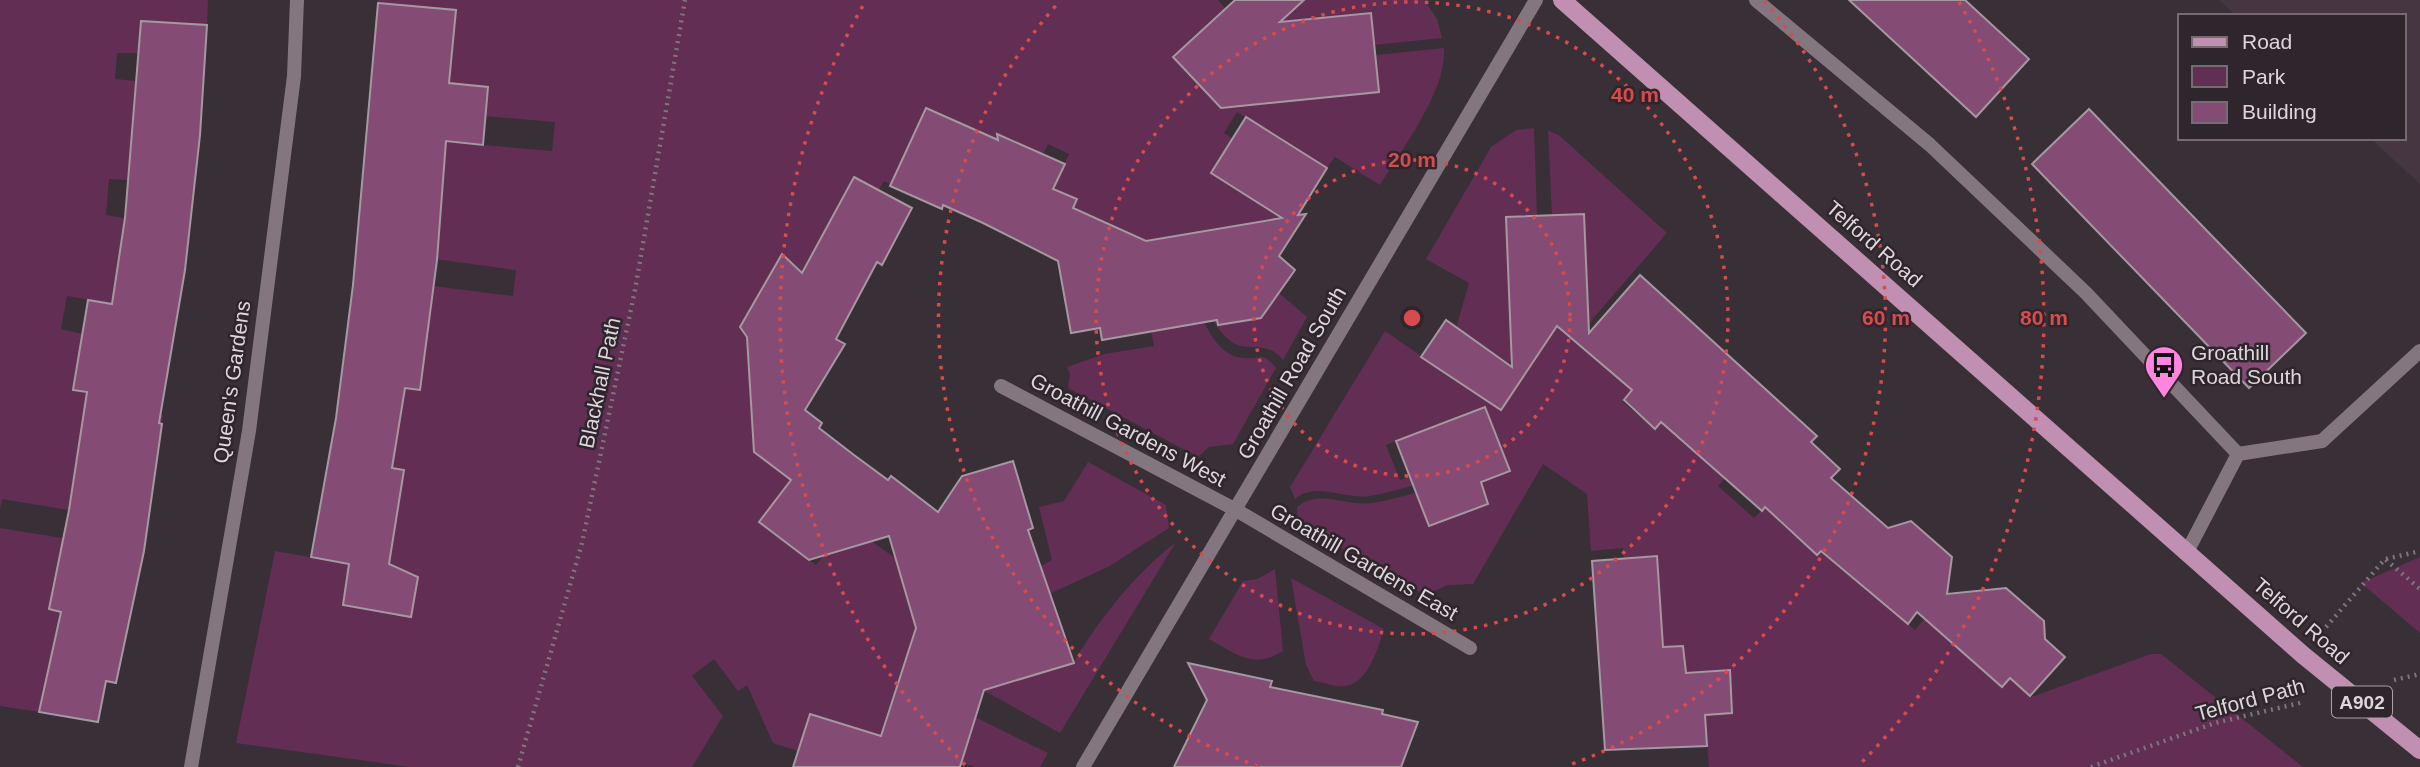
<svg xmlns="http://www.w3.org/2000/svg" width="2420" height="767" font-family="Helvetica,sans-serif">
  <rect width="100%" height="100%" fill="#392f36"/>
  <polygon fill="#463641" points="2219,0 2420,0 2420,184 2370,138 2404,138 2404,16 2236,16"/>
  <g fill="#622e54">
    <polygon points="0,0 208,0 207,25 141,21 139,53 117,53 115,79 137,81 157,132 200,135 200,148 130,152 127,180 109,179 106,215 124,218 120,257 186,264 182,288 117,276 112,304 67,296 61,329 83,334 74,390 155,404 153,413 163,415 162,424 94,414 147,523 2,499 0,509"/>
    <path d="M378,0h840l7,8 -51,49 130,-57h120l13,19 5,19 -68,7 -3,-32 -98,9 106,70 -3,-37 68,-7c3,43 -42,100 -64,137l-45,-28 -8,11 -90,-56 -13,21 9,6 -22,34 86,55 -17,28 -28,-22 -133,12 -20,-26 -26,-12 -41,-28 27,-4 10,-22 -21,-10 -5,10 -46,-19 10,34 -36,-41 -44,-20 -17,36 21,9 -19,43 -28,-15 -5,9 -25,-13 -51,96 -20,-18 -22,103 -2,97 32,25 -31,43 56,42 32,-41 55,40 170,99c28,-46 60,-87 103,-121l-116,191 -129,-72 -50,75 -70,-22 -13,37 -25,-8 -26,-58 -9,6 -24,-32 -22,17 31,40 -31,51h-282l-174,-24 39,-192 79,14 -5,3 -5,34 73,-24 -29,-8 16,-100 -76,-14 2,-14 64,11 5,-27 -63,-11 5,-36 92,-93 80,10 3,-26 -81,-11 -67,-124 184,16 3,-29 -70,-6 2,-29 -38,-4 7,-73 -78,-7z"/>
    <path d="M1534,128l3,88 -12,91 63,-3 -4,-90 -32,1 -4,-85 12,6 107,97 -82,95 26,23 -10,12 31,27 -9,12 31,27 7,-7 64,56 -7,8 36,32 11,-11 51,48 6,-5 93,80 12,-14 75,70 8,-8 21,19 120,-43h10l142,113h-594l-4,-52 27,-3 -2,-42 -44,3 -3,-27 -20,1 -6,-91 -33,2 -1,-10 -32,3 -4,-57 -44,-30 -70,120 -25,1 -23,10 -127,-71 -1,-17c23,-19 49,0 76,-4 17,-3 33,-8 50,-12l-3,12 9,23 59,-22 -7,-22 29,-12 -14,-35 -30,11 -10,-28 -70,27 14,35 16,-6 3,10c-16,4 -32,9 -49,12 -27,4 -53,-15 -75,3l-5,-12 95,-156 115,79 31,-45 -15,-11 -7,9 -53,-35 13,-45 -43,-24 65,-112 25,-17z"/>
    <path d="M1279,293l28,24 -24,43c-23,-28 -43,7 -70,-40h4l2,5 42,-7z"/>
    <path d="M1204,322c8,16 19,34 39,36 17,2 19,-8 33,10l-43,76 -24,3 -11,10 -130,-69 2,-14 -3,-7 37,-13 50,-8 -3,-15z"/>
    <polygon points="1088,462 1166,505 1169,528 1108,567 1049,594 1039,567 1052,560 1039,507 1064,501"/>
    <polygon points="0,528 143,551 141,564 75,549 68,581 55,579 49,609 61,612 39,712 0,706"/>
    <polygon points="2420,557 2420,633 2361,583"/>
    <path d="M1275,569l8,82c-29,19 -47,3 -74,-12l34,-58 14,-2z"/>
    <path d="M1291,578l93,51c-7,20 -14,52 -38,57 -9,2 -23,-4 -32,-5l-8,-16z"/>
    <polygon points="967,713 1048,753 1040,767 976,767 952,760 965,753 973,726"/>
  </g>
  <g fill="#844c74" stroke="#a598a0" stroke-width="2">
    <polygon points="1235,0 1304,0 1280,22 1371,13 1379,92 1221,108 1173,57"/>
    <polygon points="1849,0 1965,0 2029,59 1976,117"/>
    <polygon points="378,3 456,10 449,83 488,87 483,145 446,141 437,260 420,390 405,388 392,468 404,470 389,564 418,577 411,617 343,605 349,564 311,557 336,418 353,285"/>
    <polygon points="141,21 207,25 200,135 185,270 159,423 162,424 144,551 116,683 106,681 98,722 39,712 61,612 49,609 69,510 87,392 73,390 88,300 112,304 125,218"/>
    <polygon points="926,108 998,140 997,134 1065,164 1053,189 1077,199 1073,208 1146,241 1282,218 1211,173 1246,117 1327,168 1298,215 1306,214 1279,256 1295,270 1261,318 1218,325 1217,320 1102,340 1100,328 1071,333 1058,261 983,223 943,205 942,209 890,186"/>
    <polygon points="2089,109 2306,333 2249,388 2032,164"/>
    <polygon points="854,177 912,208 882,265 877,262 836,339 845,344 805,410 822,423 819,428 854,455 888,480 891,476 938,512 962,476 1013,461 1033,528 1028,530 1074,663 984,690 960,767 793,767 810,714 881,736 916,628 889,536 809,560 759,522 791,480 754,452 747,337 740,327 782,254 802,273"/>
    <polygon points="1584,214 1589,333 1640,275 1817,436 1811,442 1840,469 1831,478 1888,528 1911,521 1952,557 1947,594 2006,588 2044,621 2045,639 2065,657 2030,696 2010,678 2002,687 1917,612 1908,624 1821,551 1817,555 1765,507 1762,511 1661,422 1655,429 1624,400 1632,390 1557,326 1501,410 1421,357 1446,320 1512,367 1506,217"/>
    <polygon points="1485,407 1510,471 1481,482 1488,504 1429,526 1396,441"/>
    <polygon points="1657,556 1663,647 1683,646 1686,673 1730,670 1732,713 1705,715 1707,746 1605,750 1592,561"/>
    <polygon points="1188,663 1272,681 1270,687 1383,710 1382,714 1418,722 1401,767 1174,767 1207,700"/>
  </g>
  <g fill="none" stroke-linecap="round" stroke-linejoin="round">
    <g stroke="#7d757b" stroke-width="4.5" stroke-dasharray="2 5" stroke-linecap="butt">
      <polyline points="2386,559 2420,551"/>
      <polyline points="2326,627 2385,559 2420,589"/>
      <polyline points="2394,680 2420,674"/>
      <polyline points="518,767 582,543 635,290 685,0"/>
      <polyline points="2091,767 2215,723 2304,702"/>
    </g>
    <polyline stroke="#83767f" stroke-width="14" points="2238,454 2322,441 2420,351"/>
    <g stroke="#83767f" stroke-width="14">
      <polyline points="1756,0 1930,145 2086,293 2238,454 2188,550"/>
      <polyline points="1001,386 1236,510 1470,648"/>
      <polyline points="191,767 249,431 294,76 297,0"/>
      <polyline points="1083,767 1536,0"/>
    </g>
    <polyline stroke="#c08fb1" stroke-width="18" points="1562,0 2303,655 2420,750"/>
  </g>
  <g fill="none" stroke="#d74b4c" stroke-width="3.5" stroke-dasharray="3.5 7">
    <circle cx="1412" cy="318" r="158"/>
    <circle cx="1412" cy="318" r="316"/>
    <path d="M1258 766A474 474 0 0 1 1060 1M1764 1A474 474 0 0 1 1566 766"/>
    <path d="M965 765A632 632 0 0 1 865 2M1959 2A632 632 0 0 1 1859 765"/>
  </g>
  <defs>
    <g id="bus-pin" transform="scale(2.0125)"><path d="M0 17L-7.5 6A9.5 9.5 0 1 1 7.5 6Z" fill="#ff85df" stroke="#2f252c"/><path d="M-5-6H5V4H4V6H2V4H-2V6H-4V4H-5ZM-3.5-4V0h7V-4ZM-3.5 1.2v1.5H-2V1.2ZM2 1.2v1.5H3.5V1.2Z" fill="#111"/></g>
  </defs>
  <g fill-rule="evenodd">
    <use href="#bus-pin" x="2164" y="365"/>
  </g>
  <g text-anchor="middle" stroke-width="5" stroke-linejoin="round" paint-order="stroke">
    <rect fill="#2f252c" stroke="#a9a2a6" stroke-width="2" x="2332" y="686.5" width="60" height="31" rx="5"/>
    <g font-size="19" font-weight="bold" fill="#ddd7db">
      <text x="2362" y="709">A902</text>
    </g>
    <g font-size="21" fill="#ddd7db" stroke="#2f252c">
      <text transform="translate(1874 244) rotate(41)" y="7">Telford Road</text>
      <text transform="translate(1292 373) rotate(-60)" y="7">Groathill Road South</text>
      <text transform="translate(232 382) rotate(-82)" y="7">Queen's Gardens</text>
      <text transform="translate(600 383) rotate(-78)" y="7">Blackhall Path</text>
      <text transform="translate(1128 430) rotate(28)" y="7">Groathill Gardens West</text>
      <text transform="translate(1364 562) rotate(30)" y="7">Groathill Gardens East</text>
      <text transform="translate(2301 621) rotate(41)" y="7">Telford Road</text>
      <text transform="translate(2250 700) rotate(-15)" y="7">Telford Path</text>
    </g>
    <g font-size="21" fill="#ddd7db" stroke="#2f252c" text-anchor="start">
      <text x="2191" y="360">Groathill<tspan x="2191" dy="24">Road South</tspan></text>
    </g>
  </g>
  <circle cx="1412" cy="318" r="10" fill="#d74b4c" stroke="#2f252c" stroke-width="3.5"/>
  <g font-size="21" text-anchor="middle" font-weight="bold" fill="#d74b4c" stroke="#2f252c" stroke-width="5" stroke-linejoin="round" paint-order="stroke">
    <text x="1635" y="102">40 m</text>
    <text x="1412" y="167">20 m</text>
    <text x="1886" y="325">60 m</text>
    <text x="2044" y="325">80 m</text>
  </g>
  <rect x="2178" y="14" width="228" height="126" fill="#2f252c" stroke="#756c72" stroke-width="2"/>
  <rect x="2192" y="37" width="35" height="10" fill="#c08fb1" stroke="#756c72" stroke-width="2"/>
  <text x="2242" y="49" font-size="21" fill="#ddd7db">Road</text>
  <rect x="2192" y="66" width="35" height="21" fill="#622e54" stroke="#756c72" stroke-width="2"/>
  <text x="2242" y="84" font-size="21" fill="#ddd7db">Park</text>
  <rect x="2192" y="102" width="35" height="21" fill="#844c74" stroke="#756c72" stroke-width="2"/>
  <text x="2242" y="119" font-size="21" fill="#ddd7db">Building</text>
</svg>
